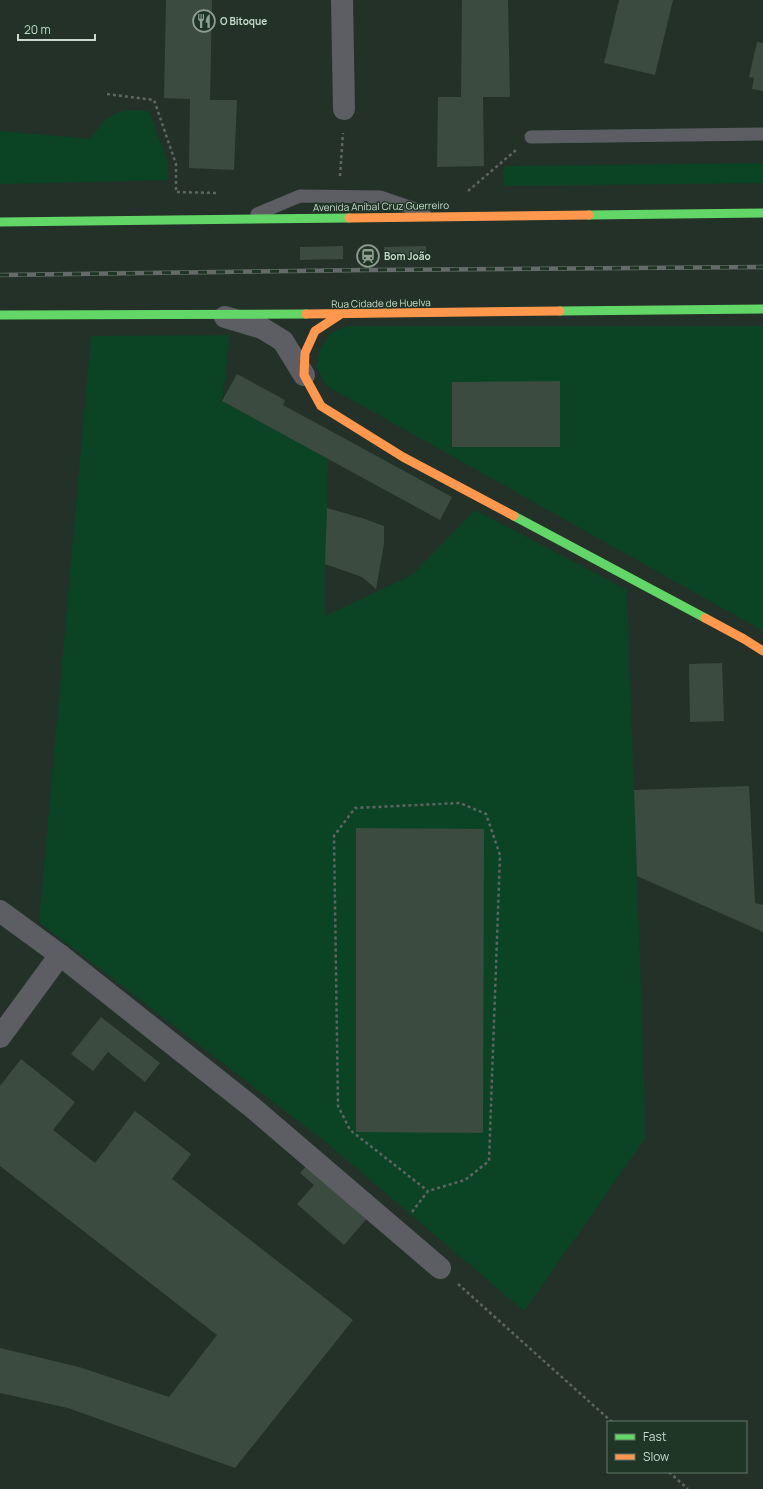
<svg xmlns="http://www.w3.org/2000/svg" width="763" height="1489" font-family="Manrope,sans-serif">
  <rect width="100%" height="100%" fill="#243128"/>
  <g fill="#0a4425">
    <polygon points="124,110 149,111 168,164 168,180 0,184 0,131 90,139 106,119"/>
    <polygon points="763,163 763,183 504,186 504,166"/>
    <polygon points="350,326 763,326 763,631 327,386 316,367 320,349 332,332"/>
    <polygon points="230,335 222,401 328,459 325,616 412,575 475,510 627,590 646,1137 524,1311 328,1144 39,922 91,336"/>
  </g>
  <g fill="#3b4b40">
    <polygon points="166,0 212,0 210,100 237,100 234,170 189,168 190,99 164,98"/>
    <polygon points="462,0 508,0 510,97 483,97 484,166 437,167 438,97 461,97"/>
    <polygon points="619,0 673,0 655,75 604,63"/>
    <polygon points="757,42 763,43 763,91 752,89 754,78 749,77"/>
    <polygon points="343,246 343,259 300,260 300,247"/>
    <polygon points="426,246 426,259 384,259 384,247"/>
    <polygon points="237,374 285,400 283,405 452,497 440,520 222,401"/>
    <polygon points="560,381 560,447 452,447 452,382"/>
    <polygon points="327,508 362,518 384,526 384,544 376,589 362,577 325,564"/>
    <polygon points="722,663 724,721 690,722 689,664"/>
    <polygon points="749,786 755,903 763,905 763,932 637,876 634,790"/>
    <polygon points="356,828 484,829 483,1133 356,1132"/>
    <polygon points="101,1017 160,1063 145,1082 108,1052 93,1071 71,1054"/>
    <polygon points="21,1059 75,1102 53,1130 95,1163 135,1111 191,1154 172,1179 353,1320 235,1468 68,1408 0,1393 0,1348 79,1367 169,1397 217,1335 0,1166 0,1086"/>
    <polygon points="309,1163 370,1215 344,1245 297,1204 314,1185 300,1173"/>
  </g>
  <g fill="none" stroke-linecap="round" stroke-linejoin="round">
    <g stroke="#606465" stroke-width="2.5" stroke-dasharray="3 3" stroke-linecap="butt">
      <polyline points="107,94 154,100 176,164 176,192 218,193"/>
      <polyline points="340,176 343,133"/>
      <polyline points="468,191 516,150"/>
      <polyline points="412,1212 428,1191 465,1180 489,1161 500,855 486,814 460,803 355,808 334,836 338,1106 350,1130 428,1191"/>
      <polyline points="458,1284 612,1422"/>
      <polyline points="669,1472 688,1489"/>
    </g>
    <g stroke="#5c5e64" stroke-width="13">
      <polyline points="531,137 763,134"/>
      <polyline points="257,214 300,196 380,197 424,212"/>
    </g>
    <g stroke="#5c5e64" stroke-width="22">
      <polyline points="342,0 344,109"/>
      <polyline points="225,317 262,328 283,341 304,375"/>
      <polyline points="0,911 60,955 253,1108 440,1268"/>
      <polyline points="0,1037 60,955"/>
    </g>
    <g stroke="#63d668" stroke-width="9">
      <polyline points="589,215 763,213"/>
      <polyline points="0,222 349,218"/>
      <polyline points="560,311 763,309"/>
      <polyline points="0,315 306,314"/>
      <polyline points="514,516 705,618"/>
    </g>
    <g stroke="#ff974d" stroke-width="9">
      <polyline points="349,218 589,215"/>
      <polyline points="306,314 560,311"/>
      <polyline points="341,314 315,331 305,353 304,375 321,406 403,457 514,516"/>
      <polyline points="705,618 744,639 763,651"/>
    </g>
    <g stroke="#656b6a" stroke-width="4.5">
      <polyline id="rail" points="0,275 369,270 763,267"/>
    </g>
    <use href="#rail" stroke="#1f3626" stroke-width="3" stroke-dasharray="9" stroke-linecap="butt"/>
  </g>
  <defs>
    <g id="restaurant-ring" transform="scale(1.15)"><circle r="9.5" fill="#1f3626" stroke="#909e93" stroke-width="1.5"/><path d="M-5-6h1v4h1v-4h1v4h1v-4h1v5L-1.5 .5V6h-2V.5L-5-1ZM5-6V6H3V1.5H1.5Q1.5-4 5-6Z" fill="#909e93"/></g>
    <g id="station-ring" transform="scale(1.15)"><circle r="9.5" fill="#1f3626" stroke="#909e93" stroke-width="1.5"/><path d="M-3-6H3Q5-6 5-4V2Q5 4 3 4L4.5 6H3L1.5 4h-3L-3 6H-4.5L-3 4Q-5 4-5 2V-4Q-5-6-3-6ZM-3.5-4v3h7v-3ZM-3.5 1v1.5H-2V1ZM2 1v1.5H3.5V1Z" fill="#909e93"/></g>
  </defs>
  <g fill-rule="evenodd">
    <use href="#restaurant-ring" x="204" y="21"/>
    <use href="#station-ring" x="368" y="256"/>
  </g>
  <g text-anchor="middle" stroke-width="3" stroke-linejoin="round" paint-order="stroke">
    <g font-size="10" font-weight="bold" fill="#cad8cd" stroke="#1f3626" text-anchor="start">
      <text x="220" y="25">O Bitoque</text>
      <text x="384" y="260">Bom João</text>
    </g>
    <g font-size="10" fill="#cad8cd" stroke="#1f3626">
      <text transform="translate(381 206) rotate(-1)" y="4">Avenida Aníbal Cruz Guerreiro</text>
      <text transform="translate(381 303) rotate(-1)" y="4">Rua Cidade de Huelva</text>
    </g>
  </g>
  <rect x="607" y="1421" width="140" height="52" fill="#1f3626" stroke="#637769"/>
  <rect x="615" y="1434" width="20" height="6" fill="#63d668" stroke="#637769"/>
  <text x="643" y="1441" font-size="12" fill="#cad8cd">Fast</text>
  <rect x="615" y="1454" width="20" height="6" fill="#ff974d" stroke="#637769"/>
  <text x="643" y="1461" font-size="12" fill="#cad8cd">Slow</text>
  <path d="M18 34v6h77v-6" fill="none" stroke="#cad8cd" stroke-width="2"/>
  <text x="24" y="34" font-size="12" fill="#cad8cd" stroke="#1f3626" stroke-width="3" paint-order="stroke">20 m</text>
</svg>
